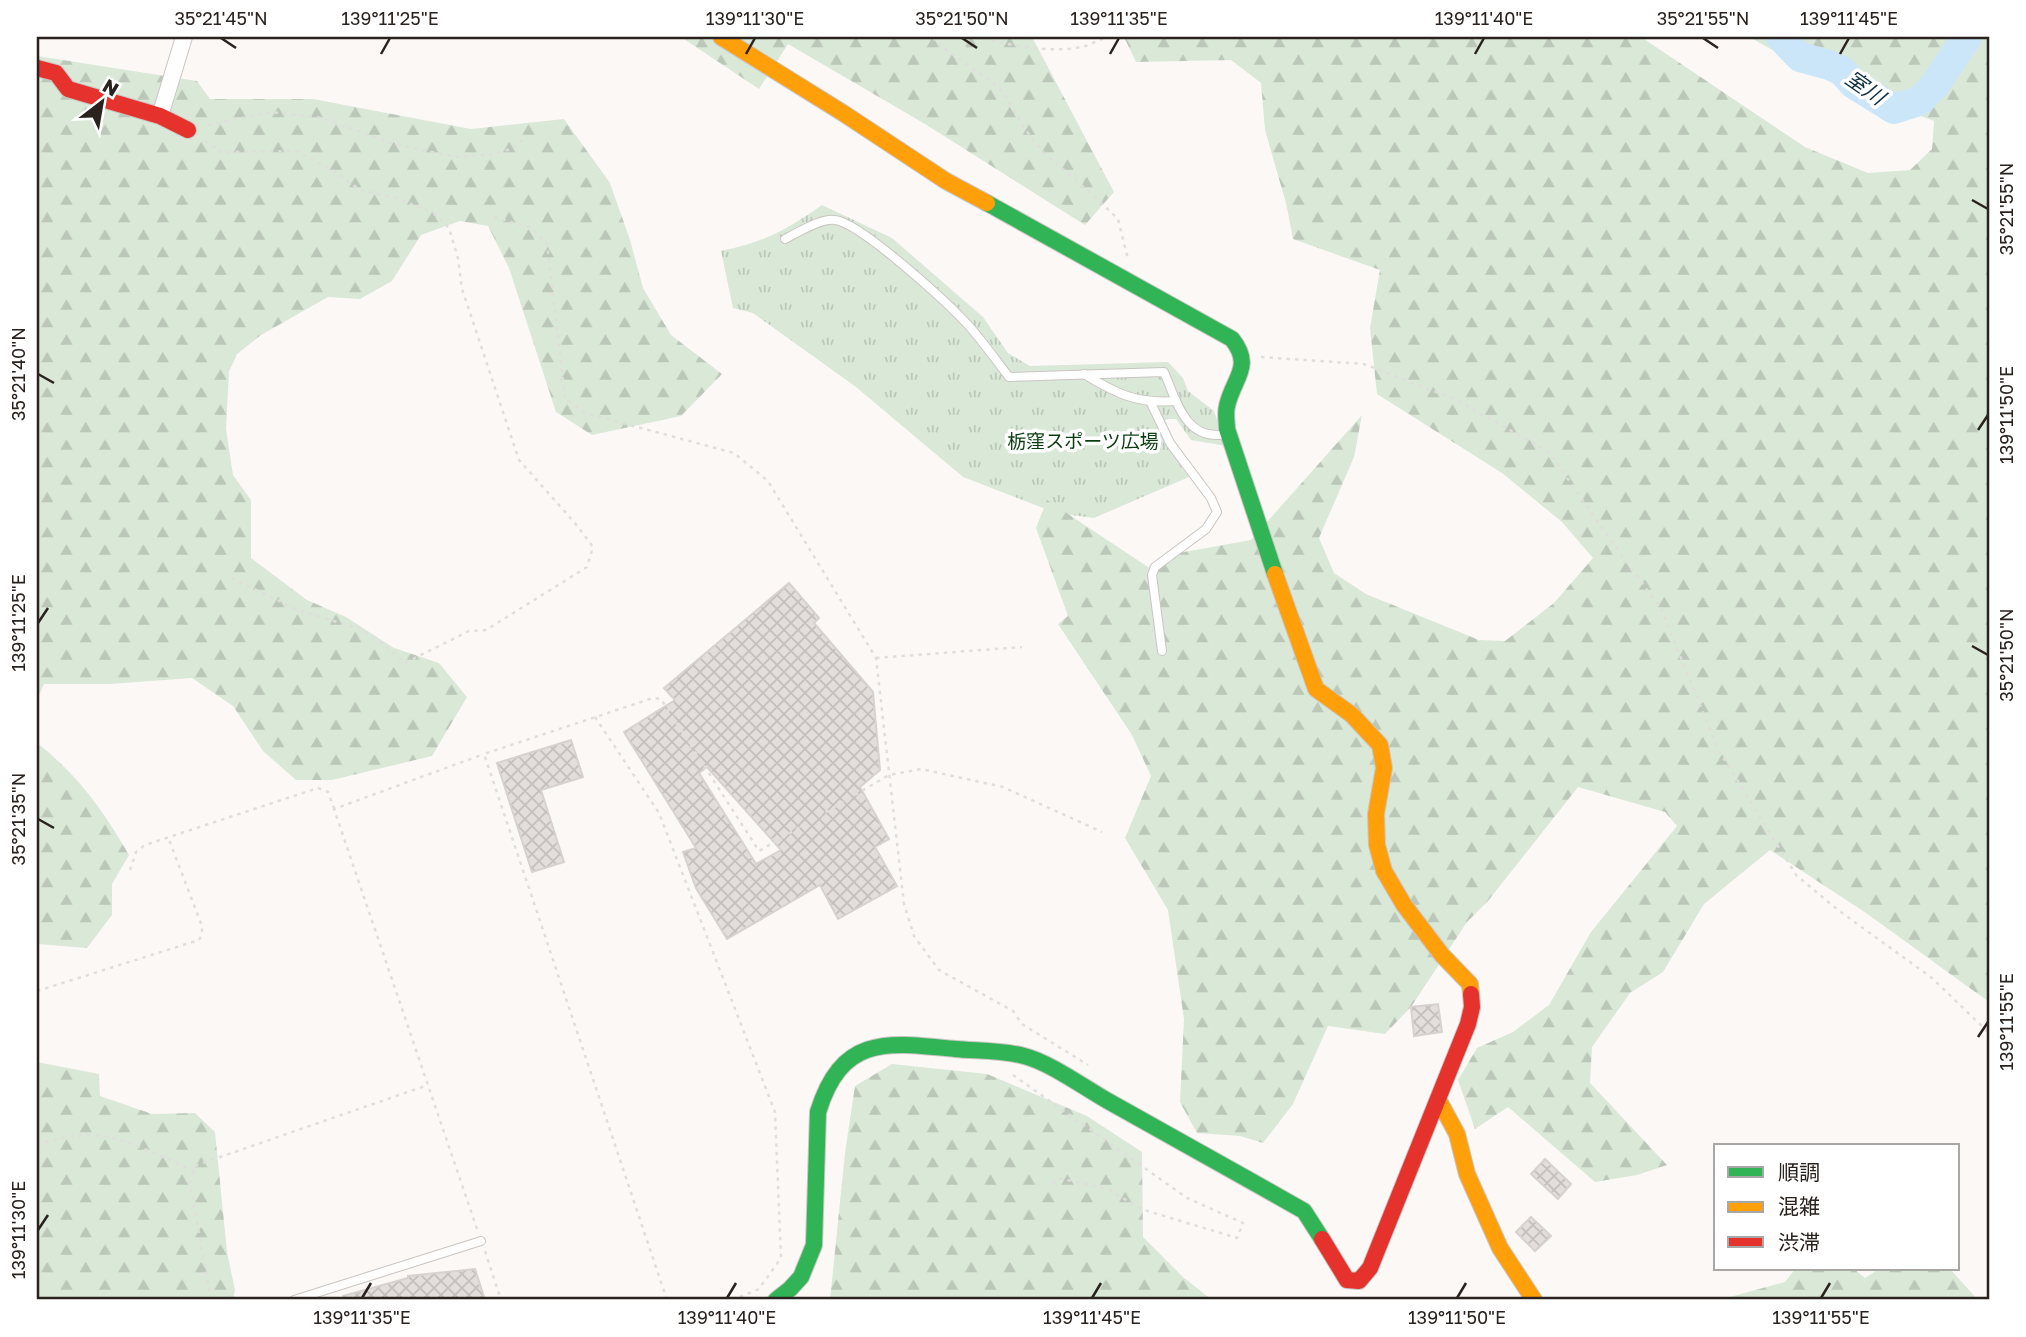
<svg xmlns="http://www.w3.org/2000/svg" width="2026" height="1337" font-family="'Golos Text','Noto Sans JP',sans-serif">
  <defs>
    <pattern id="grass-tufts" width="24" height="20" patternUnits="userSpaceOnUse" patternTransform="scale(1.75)"><rect width="24" height="20" fill="#dae8d8"/><path d="M3 7l-1-3M5 7V3M7 7l1-3M15 17l-1-3M17 17v-4M19 17l1-3" fill="none" stroke="#bbc7b9"/></pattern>
    <pattern id="forest-firs" width="22" height="20" patternUnits="userSpaceOnUse" patternTransform="scale(1.75)"><rect width="22" height="20" fill="#dae8d8"/><path d="M5 1l3.5 6h-7zM16 11l3.5 6h-7z" fill="#bbc7b9"/></pattern>
    <pattern id="building-cross-hatch" width="8" height="8" patternUnits="userSpaceOnUse" patternTransform="scale(1.75)"><rect width="8" height="8" fill="#e4dedb"/><path d="M0 0l8 8M0 8l8-8" fill="none" stroke="#c4bebc"/></pattern>
  </defs>
  <rect width="100%" height="100%" fill="#fcf8f6"/>
  <path fill="url(#grass-tufts)" d="M822,205l70,33 91,79 25,36 22,13 138,-4 15,16 5,13 26,20 12,35 -35,-6 -15,-21h-8l-12,5 9,20 24,33 -95,41 -38,-5 -93,-36 -107,-90 -103,-74 -20,-5 -12,-57c44,-9 65,-21 101,-46z"/>
  <g fill="url(#forest-firs)">
    <polygon points="681,37 1032,37 1114,192 1085,225 925,124 788,44 759,89"/>
    <polygon points="1124,37 1641,37 1805,147 1868,173 1910,170 1932,149 1934,121 1835,84 1749,37 1989,37 1989,1002 1866,913 1770,850 1704,904 1663,972 1630,993 1592,1047 1590,1083 1667,1165 1637,1175 1595,1182 1508,1107 1475,1129 1458,1080 1477,1048 1513,1032 1549,1005 1591,932 1677,826 1665,812 1578,787 1488,901 1467,922 1411,1007 1385,1034 1328,1026 1293,1104 1263,1143 1240,1136 1197,1133 1180,1102 1184,1019 1168,910 1125,838 1151,776 1132,735 1058,624 1068,616 1036,528 1047,500 1148,567 1184,552 1251,540 1362,415 1354,457 1319,538 1334,573 1366,594 1479,640 1505,641 1554,603 1593,558 1562,522 1502,473 1377,394 1370,328 1380,270 1293,239 1286,203 1265,130 1261,83 1231,60 1136,62"/>
    <polygon points="37,56 197,81 210,99 313,99 471,129 564,119 610,183 630,240 643,288 671,335 722,374 681,416 592,435 556,412 509,268 488,226 460,221 421,235 392,281 360,299 328,297 261,335 237,354 229,372 226,429 233,475 251,500 251,558 307,600 346,617 394,648 439,663 467,697 432,756 332,780 296,780 263,751 233,706 192,678 110,684 44,684 37,700"/>
    <path d="M37,743c41,32 66,67 92,112l-17,29v31l-25,33 -50,-4z"/>
    <polygon points="37,1062 99,1074 100,1096 152,1114 195,1113 215,1132 227,1252 235,1290 233,1300 37,1300"/>
    <polygon points="892,1064 987,1074 1087,1116 1142,1152 1143,1237 1183,1277 1212,1300 830,1300 845,1153 855,1086"/>
    <polygon points="1795,1269 1854,1269 1865,1278 1879,1269 1950,1269 1978,1300 1719,1300 1785,1282"/>
  </g>
  <g fill="none" stroke-linecap="round" stroke-linejoin="round">
    <polyline stroke="#cbe6f9" stroke-width="30" points="1781,37 1800,57 1829,65 1842,71 1854,84 1894,109 1919,101 1934,86 1967,37"/>
  </g>
  <g fill="url(#building-cross-hatch)" stroke="#d7d2cf" stroke-width="2" fill-rule="evenodd">
    <path d="M789,583l30,35 -5,5 59,69 7,78 -20,17 29,52 -14,8 22,39 -59,33 -18,-34 -93,54 -31,-51 -13,-36 13,-4 -72,-116 51,-32 -11,-12zM707,767l74,83 -25,14 -57,-91z"/>
    <polygon points="571,740 583,777 541,790 564,862 532,872 497,763"/>
    <polygon points="1438,1004 1442,1032 1414,1036 1411,1007"/>
    <polygon points="1545,1159 1571,1184 1558,1199 1531,1174"/>
    <polygon points="1531,1217 1551,1236 1535,1251 1516,1232"/>
    <polygon points="475,1269 485,1300 344,1300 343,1296 408,1278 408,1276"/>
  </g>
  <g fill="none" stroke-linecap="round" stroke-linejoin="round">
    <g stroke="#cac5c2" stroke-width="10">
      <g id="lane">
        <path d="M785,239c12,-6 36,-21 50,-19 26,3 114,84 134,106 14,16 27,34 40,51l155,-5c13,30 22,70 62,62"/>
        <path d="M1084,374c33,20 53,30 92,27"/>
        <polyline points="1151,403 1170,443 1211,498 1217,512 1206,529 1155,567 1152,575 1162,651"/>
        <polyline points="294,1300 481,1241"/>
      </g>
    </g>
    <g stroke="#cac5c2" stroke-width="18">
      <polyline id="street" points="160,116 184,37"/>
    </g>
    <g stroke="#cac5c2" stroke-width="18">
      <g id="fast">
        <path d="M987,203l245,136c22,28 1,39 -5,67 -2,8 0,16 0,23l48,145"/>
        <path d="M776,1300l14,-11 11,-12 13,-32 4,-133c24,-77 68,-70 137,-63 22,2 47,1 69,7 25,6 61,32 84,45 66,37 131,73 196,110l18,28"/>
      </g>
    </g>
    <g stroke="#cac5c2" stroke-width="18">
      <g id="slow">
        <polyline points="721,37 843,113 946,181 987,203"/>
        <polyline points="1275,574 1316,689 1352,715 1380,745 1384,768 1376,814 1377,845 1384,871 1404,905 1442,955 1470,984 1471,994"/>
        <polyline points="1438,1099 1457,1134 1467,1174 1500,1248 1534,1300"/>
      </g>
    </g>
    <g stroke="#cac5c2" stroke-width="18">
      <g id="jam">
        <polyline points="37,68 56,73 68,89 160,116 188,130"/>
        <polyline points="1322,1239 1347,1280 1359,1281 1370,1268 1468,1024 1472,1007 1471,994"/>
      </g>
    </g>
    <g stroke="#e0dedd" stroke-width="2.5" stroke-dasharray="3.5 5" stroke-linecap="butt">
      <polyline points="934,37 934,41 994,84 1003,92 1025,129 1044,153 1093,195 1118,219 1128,259"/>
      <path d="M975,37c32,7 78,18 110,9 7,-2 14,-6 21,-9"/>
      <polyline points="208,125 271,112 323,118 390,143 455,157 495,154 513,148 526,137"/>
      <polyline points="205,141 222,152 296,151 334,171 360,190 396,198 435,214 449,228 458,258 462,289 519,460 575,523 593,547 587,567 486,630 469,631 405,663 381,642 360,629 298,610 231,578"/>
      <polyline points="494,217 531,228 547,243 565,398 585,413 734,453 768,481 876,658 904,904 914,936 939,970 1013,1011 1022,1024 1088,1065"/>
      <polyline points="1261,357 1364,364 1459,401 1550,453 1604,531 1661,609 1718,749 1796,875 1838,910 1932,978 1989,1033"/>
      <polyline points="876,658 1022,647"/>
      <polyline points="595,717 659,813 775,1112 781,1258 759,1289 732,1300"/>
      <polyline points="130,870 136,852 145,845 318,788 328,792 334,808"/>
      <polyline points="37,991 199,940 202,934 202,926 168,837"/>
      <polyline points="1013,1075 1187,1198 1243,1223 1237,1238 1141,1209 1108,1189 1058,1178 1052,1185"/>
      <path d="M37,1144c15,-3 32,-9 48,-9 34,-2 78,23 109,36"/>
      <polyline points="477,1229 334,809 484,754"/>
      <polyline points="485,1251 501,1300"/>
      <polyline points="211,1300 190,1183 197,1165 428,1085"/>
      <polyline points="667,1300 484,754 653,698 661,699 759,851 889,775 921,769 1003,787 1102,832"/>
    </g>
    <use href="#lane" stroke="#fffefe" stroke-width="8"/>
    <use href="#street" stroke="#fffefe" stroke-width="16"/>
    <use href="#fast" stroke="#30b455" stroke-width="16"/>
    <use href="#slow" stroke="#ff9f0a" stroke-width="16"/>
    <use href="#jam" stroke="#e5322d" stroke-width="16"/>
  </g>
  <path fill="none" stroke="#29221f" stroke-width="2.5" d="M221,38l15,10M962,38l15,10M1703,38l15,10M381,54l9,-16M746,54l9,-16M1110,54l9,-16M1475,54l9,-16M1840,54l9,-16M1972,200l16,9M38,374l16,9M1978,430l10,-15M38,623l10,-15M1972,646l16,9M38,819l16,9M1978,1037l10,-15M38,1230l10,-15M362,1298l9,-15M727,1298l9,-15M1092,1298l9,-15M1457,1298l9,-15M1821,1298l9,-15"/>
  <g text-anchor="middle" stroke-width="7" stroke-linejoin="round" paint-order="stroke">
    <g font-size="19" fill="#0a3c10" stroke="#fff">
      <text x="1083" y="448">栃窪スポーツ広場</text>
    </g>
    <g font-size="21" font-style="italic" fill="#0c2d41" stroke="#fff">
      <text transform="translate(1865 88) rotate(35)" y="7">室川</text>
    </g>
  </g>
  <rect width="2026" height="1337" fill="none" stroke="#ffffff" stroke-width="77"/>
  <rect x="1714" y="1144" width="245" height="126" fill="#ffffff" stroke="#a9a7a5" stroke-width="2"/>
  <rect x="1728" y="1167" width="35" height="10" fill="#30b455" stroke="#a9a7a5" stroke-width="2"/>
  <text x="1778" y="1180" font-size="21" fill="#29221f">順調</text>
  <rect x="1728" y="1202" width="35" height="10" fill="#ff9f0a" stroke="#a9a7a5" stroke-width="2"/>
  <text x="1778" y="1214" font-size="21" fill="#29221f">混雑</text>
  <rect x="1728" y="1237" width="35" height="10" fill="#e5322d" stroke="#a9a7a5" stroke-width="2"/>
  <text x="1778" y="1250" font-size="21" fill="#29221f">渋滞</text>
  <g transform="translate(102 102) rotate(31)" stroke="#ffffff" stroke-width="5" paint-order="stroke">
  <path d="M0-5L12 26L0 18L-12 26Z" fill="#29221f"/>
  <text y="-10" font-size="19" font-weight="bold" text-anchor="middle" fill="#29221f">N</text>
  </g>
  <rect x="38" y="38" width="1950" height="1260" fill="none" stroke="#29221f" stroke-width="2.5"/>
  <g font-size="18" text-anchor="middle" fill="#29221f">
    <text x="221" y="25">35°21'45"N</text>
    <text x="390" y="25">139°11'25"E</text>
    <text x="755" y="25">139°11'30"E</text>
    <text x="962" y="25">35°21'50"N</text>
    <text x="1119" y="25">139°11'35"E</text>
    <text x="1484" y="25">139°11'40"E</text>
    <text x="1703" y="25">35°21'55"N</text>
    <text x="1849" y="25">139°11'45"E</text>
    <text transform="translate(2007 209) rotate(-90)" y="6">35°21'55"N</text>
    <text transform="translate(19 374) rotate(-90)" y="6">35°21'40"N</text>
    <text transform="translate(2007 415) rotate(-90)" y="6">139°11'50"E</text>
    <text transform="translate(19 623) rotate(-90)" y="6">139°11'25"E</text>
    <text transform="translate(2007 655) rotate(-90)" y="6">35°21'50"N</text>
    <text transform="translate(19 819) rotate(-90)" y="6">35°21'35"N</text>
    <text transform="translate(2007 1022) rotate(-90)" y="6">139°11'55"E</text>
    <text transform="translate(19 1230) rotate(-90)" y="6">139°11'30"E</text>
    <text x="362" y="1324">139°11'35"E</text>
    <text x="727" y="1324">139°11'40"E</text>
    <text x="1092" y="1324">139°11'45"E</text>
    <text x="1457" y="1324">139°11'50"E</text>
    <text x="1821" y="1324">139°11'55"E</text>
  </g>
</svg>
